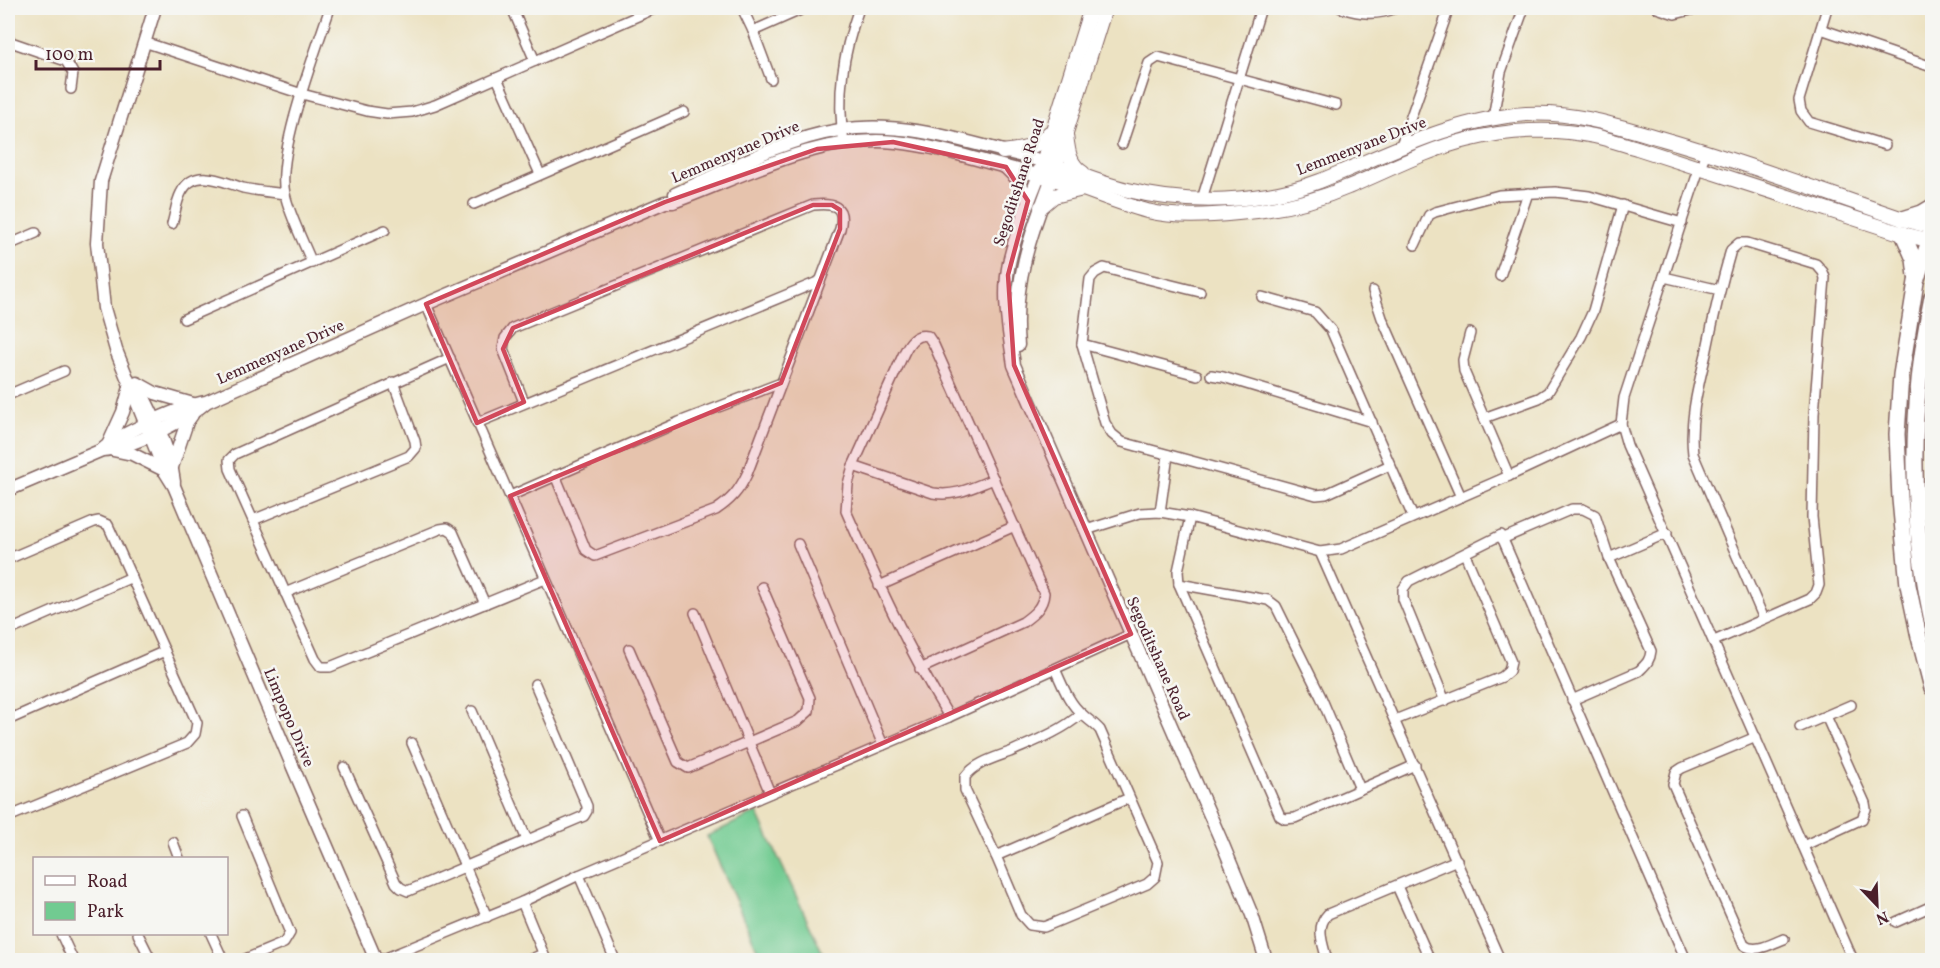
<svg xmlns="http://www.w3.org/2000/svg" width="1940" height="968" font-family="Vollkorn,serif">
  <rect width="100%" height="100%" fill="#f6f6f2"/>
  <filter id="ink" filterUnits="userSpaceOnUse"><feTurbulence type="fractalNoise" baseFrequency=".0167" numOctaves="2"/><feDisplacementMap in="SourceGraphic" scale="12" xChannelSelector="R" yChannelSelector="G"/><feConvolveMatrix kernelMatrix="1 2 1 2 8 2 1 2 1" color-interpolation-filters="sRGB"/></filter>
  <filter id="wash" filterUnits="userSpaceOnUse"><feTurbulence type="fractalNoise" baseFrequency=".008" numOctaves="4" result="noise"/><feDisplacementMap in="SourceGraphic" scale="24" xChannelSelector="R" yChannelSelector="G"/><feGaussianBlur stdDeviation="1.35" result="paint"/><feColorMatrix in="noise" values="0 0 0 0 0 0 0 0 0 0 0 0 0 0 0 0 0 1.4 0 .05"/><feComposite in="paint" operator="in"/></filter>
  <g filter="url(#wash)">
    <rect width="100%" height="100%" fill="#ece2c2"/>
    <polygon fill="#71cb91" stroke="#5e755e" stroke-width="1.5" points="757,812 826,960 762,960 707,836"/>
  </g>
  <g filter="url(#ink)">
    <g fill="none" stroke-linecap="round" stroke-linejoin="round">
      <g stroke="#836360" stroke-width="12">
        <g id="minor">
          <polyline points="512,8 535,61"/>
          <polyline points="742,8 753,31 771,79"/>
          <path d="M1341,8c20,6 35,8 55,0"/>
          <polyline points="1657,8 1675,14 1699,8"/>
          <polyline points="1827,8 1799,100 1801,111 1809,122 1885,145"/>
          <polyline points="1821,29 1932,67"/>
          <polyline points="753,31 803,9"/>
          <polyline points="8,41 66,61 73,73 71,89"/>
          <polyline points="144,42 302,94 367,111 387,114 412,112 435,105 656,8"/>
          <polyline points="497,78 540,174"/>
          <polyline points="1493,118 1501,72 1524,8"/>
          <path d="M844,143c-8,-49 -1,-89 15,-135"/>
          <polyline points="1122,144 1149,63 1158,57 1336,105"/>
          <polyline points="1400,148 1449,8"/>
          <polyline points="1707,151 1699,169 1624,398 1621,424 1627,445 1853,960"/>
          <polyline points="1202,199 1261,8"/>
          <polyline points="474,204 684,112"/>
          <path d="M172,224c3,-9 4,-22 9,-31 13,-27 42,-11 62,-5 14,3 28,4 42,6"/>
          <polyline points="8,245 36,233"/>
          <polyline points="1415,245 1429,215 1435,212 1499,195 1555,192 1589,196 1682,223"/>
          <path d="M312,263c-8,-20 -23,-49 -27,-69 -9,-41 31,-144 45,-186"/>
          <polyline points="1500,276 1528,193"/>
          <polyline points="1664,277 1720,290"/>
          <polyline points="1373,291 1382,318 1461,497"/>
          <polyline points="1200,292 1104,268 1095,273 1090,279 1082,344 1105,423 1112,434 1122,442 1316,495 1326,494 1390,465"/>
          <polyline points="1262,297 1315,312 1331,330 1413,517"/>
          <polyline points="426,304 660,841"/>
          <polyline points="184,319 385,230"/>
          <polyline points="1470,333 1463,360 1464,371 1509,476"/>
          <polyline points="1082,344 1197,375"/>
          <polyline points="450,358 235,454 229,460 230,469 315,659 321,667 330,667 545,579"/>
          <polyline points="1211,375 1223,377 1372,422"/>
          <polyline points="8,395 64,371"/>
          <path d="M524,402l-21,-53 2,-11 8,-10 300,-123c20,-2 33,0 27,24l-93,245c-8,17 -16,26 -31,36l-121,46 -9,-6 -31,-75"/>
          <polyline points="1484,418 1539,398 1548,392 1581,337 1593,311 1623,205"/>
          <polyline points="477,423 820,281"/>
          <path d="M853,466l80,27c23,4 40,-6 61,-14"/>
          <polyline points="510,496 679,422 781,383"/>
          <polyline points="1160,512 1168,455"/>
          <polyline points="1190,517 1178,571 1179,584 1280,816 1285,819 1295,818 1415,765"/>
          <polyline points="253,520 409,456 416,448 415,441 393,382"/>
          <polyline points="1086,530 1140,513 1160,512 1190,517 1320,552 1341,549 1509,476 1621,424"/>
          <path d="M1502,539l70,-30h11l12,6 14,43 42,93c-1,10 -5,13 -12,20l-67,29"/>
          <polyline points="798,544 883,745"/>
          <polyline points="1320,552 1500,960"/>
          <polyline points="1609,558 1667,533"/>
          <polyline points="8,559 94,522 99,521 108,525 197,723 195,734 187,743 8,817"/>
          <polyline points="1179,584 1268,600 1276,606 1321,697 1360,789"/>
          <polyline points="879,586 1015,526"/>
          <polyline points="285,593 440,529 447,528 453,532 485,604"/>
          <polyline points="695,613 770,793"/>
          <polyline points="8,631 132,577"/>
          <path d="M1714,641l96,-42 6,-6 3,-8 -7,-68 2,-103 11,-136 -2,-6 -7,-8 -69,-21h-8l-8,7c-10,34 -18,69 -25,104 -8,33 -17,66 -13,100l71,165"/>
          <polyline points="629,649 678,762 688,768 798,721 809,711 810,698 762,587"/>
          <path d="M920,669l103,-47c11,-8 20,-15 21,-29l-110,-248 -6,-9c-13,-3 -19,7 -24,17l-51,113 -5,18 -2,27c31,70 63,140 103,206"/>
          <path d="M1055,669c7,15 14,35 27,45 6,6 12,9 18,16l58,132 -3,15 -8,7 -103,43 -14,-2 -9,-10 -25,-59 -31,-66v-13c10,-14 29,-19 45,-25 25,-11 50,-20 71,-38"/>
          <polyline points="1445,701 1403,599 1403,589 1409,581 1501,535 1686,960"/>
          <polyline points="472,711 527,840"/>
          <polyline points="8,720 165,651"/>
          <polyline points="1395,720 1502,677 1509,671 1511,662 1465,554"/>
          <polyline points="1800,727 1851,705"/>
          <path d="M1756,737l-74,31 -6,4 -3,12 71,161c12,9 28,-2 40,-6"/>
          <polyline points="412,743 487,917"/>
          <polyline points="344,767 396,883 401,888 408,891 584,816 587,811 587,806 535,684"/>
          <polyline points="242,816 290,933 284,943 243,960"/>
          <polyline points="173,842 179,858"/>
          <polyline points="1803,846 1862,819 1866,809 1865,803 1826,716"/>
          <polyline points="996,856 1129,798"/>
          <polyline points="579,875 615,960"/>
          <polyline points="1397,886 1430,960"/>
          <polyline points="522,902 546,960"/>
          <polyline points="1896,922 1932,906"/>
          <polyline points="61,934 73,960"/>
          <polyline points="138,934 151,960"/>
          <polyline points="211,934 223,960"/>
          <polyline points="8,952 11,960"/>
          <polyline points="381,960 522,902 579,875 949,717 1131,634"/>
          <polyline points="529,960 543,954"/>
          <path d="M1327,960c-4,-16 -12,-33 1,-46l129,-54"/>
        </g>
      </g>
      <g stroke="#836360" stroke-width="15">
        <g id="tertiary">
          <polyline points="155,8 101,181 97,243 104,308 116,350 164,470 174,486 295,772 376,960"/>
          <polyline points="1006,168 1020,182 1028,201"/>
          <path d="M675,194c53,-24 107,-55 165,-64 69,-11 137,16 203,31"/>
          <path d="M1018,345c-6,-59 13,-113 34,-167"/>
          <polyline points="137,383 155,393 193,404"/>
          <path d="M141,392c15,29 29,58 33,90"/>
          <polyline points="108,445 123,412 130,387"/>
          <path d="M102,450c16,-16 81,-44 104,-48l220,-98 239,-102h8c71,-26 145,-68 223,-60 49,5 95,23 143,33 -11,29 -24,59 -30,88 -7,34 0,69 5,102l209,480 29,70 14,45"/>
          <polyline points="113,450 132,454 164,470"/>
          <polyline points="172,467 187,422 192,415"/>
          <path d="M8,490l94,-40c27,-1 83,-29 103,-47"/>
        </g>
      </g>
      <g stroke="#836360" stroke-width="16">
        <g id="secondary">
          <path d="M1091,8l-52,167c37,9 71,26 108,36 29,7 61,5 91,2 37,-3 76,-11 110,-26 39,-16 77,-37 119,-47 40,-10 86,-13 127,-4 14,3 29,8 43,12l266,86 29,7"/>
          <path d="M1066,135c2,16 3,29 17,38"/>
          <path d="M1003,152c19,-3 34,-3 46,-19"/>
          <path d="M1043,161c28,10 56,22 85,29 59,15 135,13 192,-9 67,-27 132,-62 206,-67 47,-3 92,12 137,25 81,23 160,53 240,80l29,8"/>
          <polyline points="1053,174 1105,8"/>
          <polyline points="1041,207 1054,196 1083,189"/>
        </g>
      </g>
      <g stroke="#836360" stroke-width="18">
        <g id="primary">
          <polyline points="1903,219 1922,213 1932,207"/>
          <polyline points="1932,231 1916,282 1901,375 1897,434 1900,499 1908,585 1919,637 1932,688"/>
          <polyline points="1903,234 1914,259 1916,276"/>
          <path d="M1932,297c-22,106 -23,217 0,324"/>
        </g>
      </g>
      <use href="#minor" stroke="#fff" stroke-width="9"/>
      <use href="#tertiary" stroke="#fff" stroke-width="12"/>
      <use href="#secondary" stroke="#fff" stroke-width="14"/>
      <use href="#primary" stroke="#fff" stroke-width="15"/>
    </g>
  </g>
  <path fill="#d1495b" fill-opacity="0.2" stroke="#d1495b" stroke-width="4.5" stroke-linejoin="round" d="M893,142l113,25 22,34 -20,74 6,90 117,269 -471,207 -150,-345 271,-113 59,-154v-19l-8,-5h-19l-300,123 -10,21 21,53 -47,21 -51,-119 239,-102 152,-53z"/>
  <g text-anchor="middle" stroke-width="5" stroke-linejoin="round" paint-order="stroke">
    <g font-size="16" fill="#4a1f2b" stroke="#f6f6f2">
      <text transform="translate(1361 145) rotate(-21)" y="6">Lemmenyane Drive</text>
      <text transform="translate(735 151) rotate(-23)" y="6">Lemmenyane Drive</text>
      <text transform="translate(1018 182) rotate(-72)" y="6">Segoditshane Road</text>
      <text transform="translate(280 351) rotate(-24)" y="6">Lemmenyane Drive</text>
      <text transform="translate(1159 658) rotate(66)" y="6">Segoditshane Road</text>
      <text transform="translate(290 717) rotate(67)" y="6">Limpopo Drive</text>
    </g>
  </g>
  <rect width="1940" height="968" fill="none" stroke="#f6f6f2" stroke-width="30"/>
  <rect x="33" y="857" width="195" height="78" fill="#f6f6f2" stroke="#b1a0a2" stroke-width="1.5"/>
  <rect x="45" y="876" width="30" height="9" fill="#ffffff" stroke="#b1a0a2" stroke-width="1.5"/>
  <text x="87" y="887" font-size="18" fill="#4a1f2b">Road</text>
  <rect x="45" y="902" width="30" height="18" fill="#71cb91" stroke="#b1a0a2" stroke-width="1.5"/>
  <text x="87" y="917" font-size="18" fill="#4a1f2b">Park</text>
  <g transform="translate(1877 905) rotate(157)" stroke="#f6f6f2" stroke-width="4.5" paint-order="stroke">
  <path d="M0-4.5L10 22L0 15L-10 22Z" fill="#4a1f2b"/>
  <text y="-9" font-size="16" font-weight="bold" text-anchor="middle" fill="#4a1f2b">N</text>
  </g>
  <path d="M36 60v9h124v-9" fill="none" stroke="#4a1f2b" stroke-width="3"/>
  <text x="45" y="60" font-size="18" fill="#4a1f2b" stroke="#f6f6f2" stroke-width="4.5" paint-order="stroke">100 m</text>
</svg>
